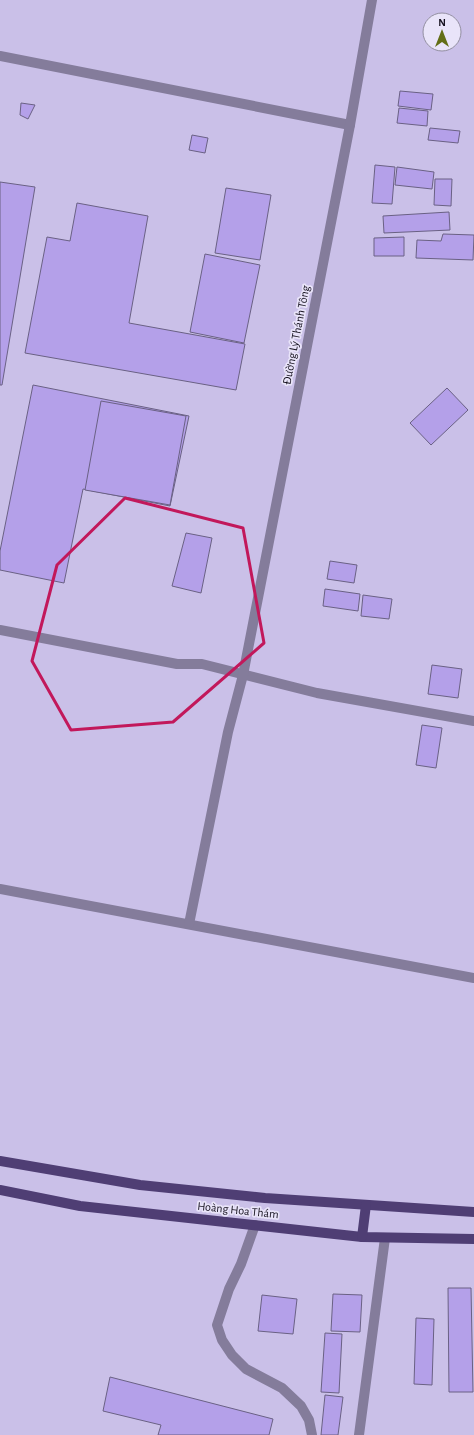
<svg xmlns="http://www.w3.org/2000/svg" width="474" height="1435" font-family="'Alegreya Sans',sans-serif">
  <rect width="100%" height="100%" fill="#cac0e8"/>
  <g fill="#b4a0e9" stroke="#6a6184">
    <polygon points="400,91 433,94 431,110 398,106"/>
    <polygon points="21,103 35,105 28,119 20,115"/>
    <polygon points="399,108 428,111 427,126 397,123"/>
    <polygon points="430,128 460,131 458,143 428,140"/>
    <polygon points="192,135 208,138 205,153 189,150"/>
    <polygon points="375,165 395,167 392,204 372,203"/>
    <polygon points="397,167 434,172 432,189 395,185"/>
    <polygon points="435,179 452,179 451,206 434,205"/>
    <polygon points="0,182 35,187 2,385 0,385"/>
    <polygon points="226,188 271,195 260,260 215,253"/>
    <polygon points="77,203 148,216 129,323 245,344 236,390 25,353 47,237 70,241"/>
    <polygon points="449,212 450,230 384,233 383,216"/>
    <polygon points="443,234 474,235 473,260 416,258 417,240 441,241"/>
    <polygon points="404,237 404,256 374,256 374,238"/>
    <polygon points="205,254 260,265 244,343 190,332"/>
    <polygon points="33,385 189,416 170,506 83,489 64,583 0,570 0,551"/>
    <polygon points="447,388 468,410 431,445 410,423"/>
    <polygon points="101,401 186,416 170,505 85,490"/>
    <polygon points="186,533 212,538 201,593 172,586"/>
    <polygon points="330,561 357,565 354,583 327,579"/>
    <polygon points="325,589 360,594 358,611 323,606"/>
    <polygon points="363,595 392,599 389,619 361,616"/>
    <polygon points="432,665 462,669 458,698 428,694"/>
    <polygon points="422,725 442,728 436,768 416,765"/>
    <polygon points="448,1288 471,1288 473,1392 449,1392"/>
    <polygon points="333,1294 362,1295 360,1332 331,1331"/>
    <polygon points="262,1295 297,1299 293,1334 258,1331"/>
    <polygon points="416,1318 434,1319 432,1385 414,1384"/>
    <polygon points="325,1333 342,1334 339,1393 321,1392"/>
    <polygon points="110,1377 273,1419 269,1435 158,1435 161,1425 103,1411"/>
    <polygon points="325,1395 343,1397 338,1435 321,1435"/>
  </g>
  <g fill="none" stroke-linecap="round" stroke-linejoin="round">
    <g stroke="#847c9b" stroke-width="10">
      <polyline points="0,56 350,125"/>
      <polyline points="0,630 177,664 202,664 317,693 474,721"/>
      <polyline points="0,889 474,978"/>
      <polyline points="189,924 228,732 243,675 350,125 372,0"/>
      <polyline points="255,1225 241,1264 229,1289 217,1325 222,1340 232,1355 246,1369 282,1388 301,1406 309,1420 312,1435"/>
      <polyline points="359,1435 385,1238"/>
    </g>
    <g stroke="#4f3e74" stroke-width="10">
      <polyline points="0,1161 140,1185 265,1198 474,1212"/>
      <polyline points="0,1190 80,1206 362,1237 474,1239"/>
      <polyline points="362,1237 366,1205"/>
    </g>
  </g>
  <path fill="none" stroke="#c2185b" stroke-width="3" stroke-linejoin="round" d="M125,498l118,30 21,115 -91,79 -102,8 -39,-69 25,-96z"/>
  <g text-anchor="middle" stroke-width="3.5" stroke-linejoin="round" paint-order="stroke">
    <g font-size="12" fill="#130f1c" stroke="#e9e4f9">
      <text transform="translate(296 335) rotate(-79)" y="4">Đường Lý Thánh Tông</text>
      <text transform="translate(238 1210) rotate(6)" y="4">Hoàng Hoa Thám</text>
    </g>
  </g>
  <g transform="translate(442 32)"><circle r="19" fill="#e9e4f9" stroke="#938fa1"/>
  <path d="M0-3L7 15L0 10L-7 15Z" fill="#636e16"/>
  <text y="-6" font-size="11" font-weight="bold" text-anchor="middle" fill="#130f1c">N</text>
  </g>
</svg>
